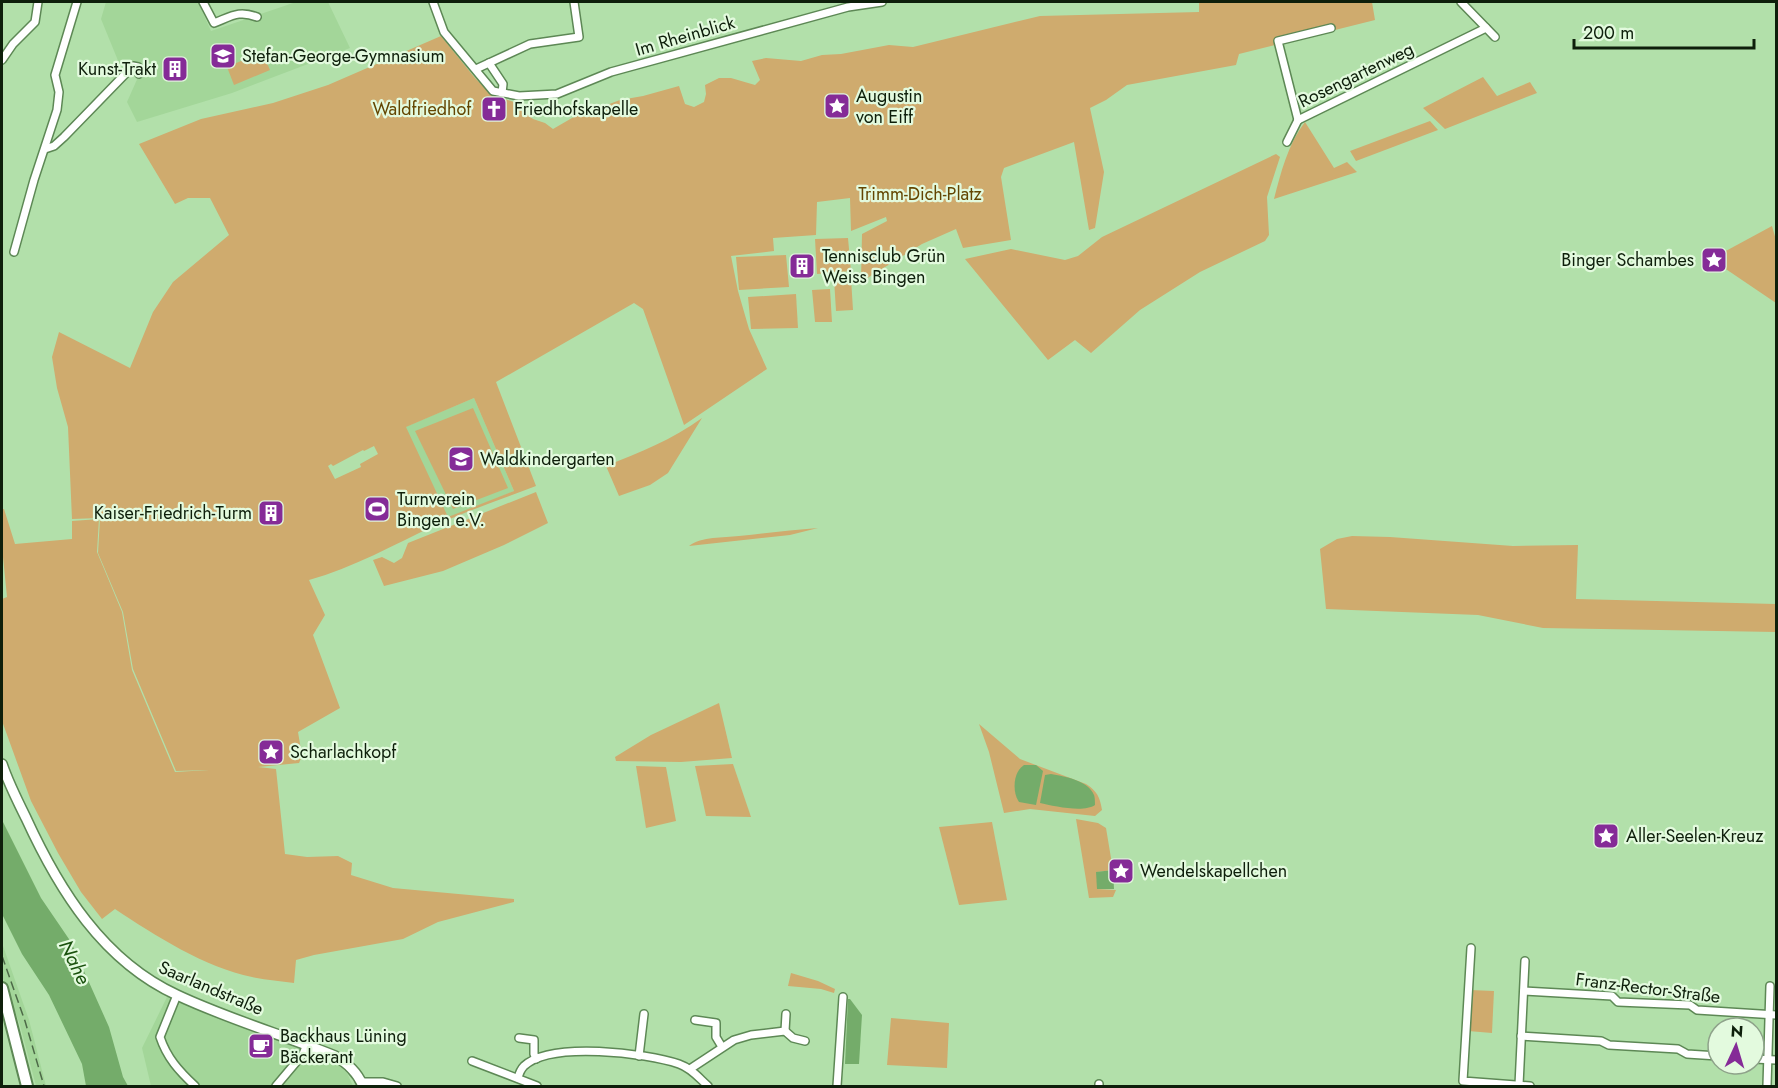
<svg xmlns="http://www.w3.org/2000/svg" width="1778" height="1088" font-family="Jost,sans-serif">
  <rect width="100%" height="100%" fill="#b2e0aa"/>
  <g fill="#a3d699">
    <polygon points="106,2 198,2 211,31 296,2 328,2 350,48 232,93 137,122 127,102 139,75 133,66 119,63 101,19"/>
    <polygon points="474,398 514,491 448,518 405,427"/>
    <polygon points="2,943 29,1020 46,1086 36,1086 20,1025 2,976"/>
    <polygon points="168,995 338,1065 347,1073 353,1086 151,1086 142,1048"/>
  </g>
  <g fill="#cfab6e" fill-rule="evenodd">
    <path d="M1199,2h173l3,18 -136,34 -3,11 -109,20 -21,15 -16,8 14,64 -9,56 -6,2 -15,-88 -70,26 -3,9 10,63 -48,8 -7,-19 -34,15 -61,38 1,-48 25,-13 -1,-4 -35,14 -1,-33 -33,4 -1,33 -43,3 1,13 -43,5 7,35 11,38 18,40 -83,56 -41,-116 -9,-6 -138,79 40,104c-33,13 -67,24 -100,39 -41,19 -83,43 -127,55l16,35 -12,20 27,73 -42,24 4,24 -3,7 -41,4 18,2 9,85 22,3 31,-1 14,7 -1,12 42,13 121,11v3l-76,20 -35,17 -89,16 -18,5 -2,23c-14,-2 -28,-3 -42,-6 -46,-9 -98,-42 -137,-68l-13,10 -21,-27 -23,-39 -27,-52 -29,-80v-122l5,-2 -5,-50v-38h2l11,35 57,-5v-18l27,-2 -2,33 25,60 10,58 43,102 34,-2 -33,1 -43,-102 -10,-57 -25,-59 2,-35 -28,1 -4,-92 -11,-39 -5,-31 7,-25 71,36 23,-56 20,-30 56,-47 -19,-37h-22l-13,6 -36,-60 62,-25 72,-16 55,-18 113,-49 34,42 17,17 22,7 19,17 12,4 8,6 19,-11 48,-18 23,-4 36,-10 6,18 9,3 10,-5 2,-8 -1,-9 14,-7h12l24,7 5,-5 -8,-19 14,-3 35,3 21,-6 19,-1 48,-9 24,2 127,-31 159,-4zM474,398l40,93 -66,26 -42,-90zM374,446l4,8 -18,10 1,3 -26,12 -7,-13 3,-2 2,2 30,-16 1,1z"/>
    <polygon points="262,52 270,70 234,85 227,67"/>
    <polygon points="1483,77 1497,96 1530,82 1537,93 1445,129 1423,108"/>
    <polygon points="1430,121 1438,130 1356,161 1350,151"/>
    <path d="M1305,122l29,46 13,-6 10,10 -83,27c7,-27 14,-55 31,-77z"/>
    <polygon points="1276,154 1280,157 1267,197 1269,235 1265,241 1200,272 1140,310 1091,353 1075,340 1048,360 965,259 1011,249 1065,260 1078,256 1102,237"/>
    <polygon points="1772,226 1776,240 1776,303 1711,259"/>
    <polygon points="848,238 851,271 817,274 815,239"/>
    <polygon points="786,255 789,287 739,290 736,257"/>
    <polygon points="851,278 853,310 836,311 834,279"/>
    <polygon points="830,289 832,322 815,322 812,290"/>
    <polygon points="796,294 798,328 751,329 748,297"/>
    <polygon points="473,408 508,488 453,509 415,431"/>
    <path d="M702,418l-34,55 -18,12 -31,11 -13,-30c34,-14 66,-26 96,-48z"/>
    <polygon points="536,492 548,523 504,545 443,571 384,586 373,560 382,557 394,563 402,558 408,543"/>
    <path d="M818,528l-28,7 -101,11c13,-10 34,-8 50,-10 27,-3 52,-6 79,-8z"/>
    <polygon points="1352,536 1390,537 1513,546 1578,545 1576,599 1776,604 1776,632 1543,628 1478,615 1326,609 1320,549 1337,539"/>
    <polygon points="719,703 732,758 681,762 616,761 615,757 651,735"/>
    <path d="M979,724l41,35 66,25c11,7 14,13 16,26l-7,6 -65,-7 -26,4 -15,-61z"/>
    <polygon points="733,764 751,817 706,816 695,766"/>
    <polygon points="636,766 666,767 676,821 646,828"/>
    <polygon points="1076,819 1098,823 1106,828 1113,870 1097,872 1097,889 1116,890 1113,897 1089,898"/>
    <polygon points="992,822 1007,900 959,905 939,827"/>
    <polygon points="791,973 818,981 835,989 834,993 821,989 788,986"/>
    <polygon points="1470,990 1494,991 1492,1033 1468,1031"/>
    <polygon points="891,1018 949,1023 947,1068 887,1065"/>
  </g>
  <g fill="#74ac6a">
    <path d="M1024,765h12l7,6 -7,34 -17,-3c-7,-10 -6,-30 5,-37z"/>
    <path d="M1051,774c13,2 38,7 43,21 1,2 1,8 1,10 -11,8 -42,1 -55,-2l5,-28z"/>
    <polygon points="2,820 41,898 71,942 109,1027 123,1077 128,1086 86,1086 82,1064 49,995 22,954 2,914"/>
    <polygon points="1113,870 1114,889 1097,889 1096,872"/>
    <polygon points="848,999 850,999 862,1015 859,1064 845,1064"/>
  </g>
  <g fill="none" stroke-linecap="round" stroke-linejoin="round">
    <g stroke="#5d8855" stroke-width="10">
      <g id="minor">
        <path d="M203,2l11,21c18,-7 25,-13 43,-6"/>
        <polyline points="433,2 444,32 493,91 519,96 557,94 611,72 848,7 882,2"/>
        <polyline points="1461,2 1495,37"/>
        <polyline points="2,60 13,44 35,22 38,2"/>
        <polyline points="489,63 503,84 502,93"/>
        <polyline points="476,69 530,44 579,37 574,2"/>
        <polyline points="1298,120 1486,28"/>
        <polyline points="1298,120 1278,41 1331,28"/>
        <polyline points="1287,142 1298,120"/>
        <polyline points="45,149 54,146 64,137 133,66 138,67 139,74"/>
        <polyline points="14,252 34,180 57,110 59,92 55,75 77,2"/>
        <polyline points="1471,948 1463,1081 1530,1086"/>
        <polyline points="1524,991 1612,996 1618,1002 1690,1005 1697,1010 1776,1015"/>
        <path d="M177,995l-17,42c7,21 19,34 35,49"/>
        <polyline points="695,1020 716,1023 716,1037 722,1047"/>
        <polyline points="785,1031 786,1014"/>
        <polyline points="1521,1036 1601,1041 1609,1045 1678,1049 1687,1054 1718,1056"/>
        <polyline points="519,1038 534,1040 534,1054 536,1059"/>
        <polyline points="639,1056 644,1014"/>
        <polyline points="1754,1059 1776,1060"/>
        <polyline points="472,1061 537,1086"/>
        <polyline points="690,1069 734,1040 751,1035 785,1031 793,1038 805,1041"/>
        <path d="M518,1078c1,-4 3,-9 6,-12 27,-25 122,-13 155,-2 12,4 20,14 29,22"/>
        <polyline points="361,1082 383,1082 397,1086"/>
        <polyline points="1519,1085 1525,961"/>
        <polyline points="276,1086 303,1054 307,1044"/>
        <polyline points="837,1086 843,997"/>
        <polyline points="1099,1086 1099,1084"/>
        <polyline points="1767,1086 1770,986"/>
      </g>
    </g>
    <g stroke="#5d8855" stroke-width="12">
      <path id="secondary" d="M2,764c6,18 15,36 24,54 33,72 77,143 151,177 51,24 106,40 158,61 13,8 22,16 28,30"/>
    </g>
    <g stroke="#5d8855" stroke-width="14">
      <polyline id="primary" points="2,988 27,1086"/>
    </g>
    <use href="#minor" stroke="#fff" stroke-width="7"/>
    <use href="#secondary" stroke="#fff" stroke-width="9"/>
    <use href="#primary" stroke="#fff" stroke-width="10"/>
    <polyline stroke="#4d6a48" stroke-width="1.5" stroke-dasharray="9 4.5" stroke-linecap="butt" points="2,956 25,1021 44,1086"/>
  </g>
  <defs>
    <g id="school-square" transform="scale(1.35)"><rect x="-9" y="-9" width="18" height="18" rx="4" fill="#852b97" stroke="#e3fade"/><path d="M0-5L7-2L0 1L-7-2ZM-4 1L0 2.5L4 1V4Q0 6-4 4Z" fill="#fff"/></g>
    <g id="building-square" transform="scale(1.35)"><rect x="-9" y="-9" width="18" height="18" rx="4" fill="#852b97" stroke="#e3fade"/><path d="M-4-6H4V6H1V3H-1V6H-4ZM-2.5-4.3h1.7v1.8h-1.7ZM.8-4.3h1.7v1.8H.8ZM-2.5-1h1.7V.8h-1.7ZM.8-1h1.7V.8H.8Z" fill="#fff"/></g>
    <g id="sight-square" transform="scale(1.35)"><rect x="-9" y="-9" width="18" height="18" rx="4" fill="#852b97" stroke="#e3fade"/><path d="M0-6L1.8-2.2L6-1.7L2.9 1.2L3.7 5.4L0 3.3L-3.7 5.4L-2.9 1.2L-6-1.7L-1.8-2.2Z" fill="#fff"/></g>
    <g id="church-square" transform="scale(1.35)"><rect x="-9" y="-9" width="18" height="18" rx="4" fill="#852b97" stroke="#e3fade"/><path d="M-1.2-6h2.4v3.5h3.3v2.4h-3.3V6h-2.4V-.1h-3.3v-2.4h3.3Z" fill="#fff"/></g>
    <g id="stadium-square" transform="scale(1.35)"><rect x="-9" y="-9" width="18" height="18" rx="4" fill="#852b97" stroke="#e3fade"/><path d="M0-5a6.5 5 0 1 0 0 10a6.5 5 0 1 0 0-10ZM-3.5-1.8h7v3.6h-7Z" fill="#fff"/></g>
    <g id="cafe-square" transform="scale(1.35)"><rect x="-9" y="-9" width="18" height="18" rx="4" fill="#852b97" stroke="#e3fade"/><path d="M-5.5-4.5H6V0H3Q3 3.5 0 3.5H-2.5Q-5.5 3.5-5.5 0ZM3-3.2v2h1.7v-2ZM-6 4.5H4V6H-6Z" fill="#fff"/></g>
  </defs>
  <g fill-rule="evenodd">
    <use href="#school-square" x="223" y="56"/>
    <use href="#building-square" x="175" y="69"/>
    <use href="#sight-square" x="837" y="106"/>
    <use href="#church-square" x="494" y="109"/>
    <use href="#sight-square" x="1714" y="260"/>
    <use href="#building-square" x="802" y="266"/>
    <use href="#school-square" x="461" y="459"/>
    <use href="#stadium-square" x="377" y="509"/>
    <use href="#building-square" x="271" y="513"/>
    <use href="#sight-square" x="271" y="752"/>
    <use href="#sight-square" x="1606" y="836"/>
    <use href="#sight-square" x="1121" y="871"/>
    <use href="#cafe-square" x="261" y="1046"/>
  </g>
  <g text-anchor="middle" stroke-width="4.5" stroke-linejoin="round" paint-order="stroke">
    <g font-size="18" fill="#0e1f0b" stroke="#e3fade">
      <text transform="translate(685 36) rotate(-16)" y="6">Im Rheinblick</text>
      <text transform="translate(1356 75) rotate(-26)" y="6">Rosengartenweg</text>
      <text transform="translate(211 988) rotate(23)" y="6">Saarlandstraße</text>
      <text transform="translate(1648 988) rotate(7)" y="6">Franz-Rector-Straße</text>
    </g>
    <g font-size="18" fill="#0e1f0b" stroke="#e3fade" text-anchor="start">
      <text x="242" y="62">Stefan-George-Gymnasium</text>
      <text x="156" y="75" text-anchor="end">Kunst-Trakt</text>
      <text x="856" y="102">Augustin<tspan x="856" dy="21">von Eiff</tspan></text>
      <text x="514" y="115">Friedhofskapelle</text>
      <text x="822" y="262">Tennisclub Grün<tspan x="822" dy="21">Weiss Bingen</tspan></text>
      <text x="1694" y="266" text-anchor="end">Binger Schambes</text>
      <text x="480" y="465">Waldkindergarten</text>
      <text x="397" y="505">Turnverein<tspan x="397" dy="21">Bingen e.V.</tspan></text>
      <text x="252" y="519" text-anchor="end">Kaiser-Friedrich-Turm</text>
      <text x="290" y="758">Scharlachkopf</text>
      <text x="1626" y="842">Aller-Seelen-Kreuz</text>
      <text x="1140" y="877">Wendelskapellchen</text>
      <text x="280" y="1042">Backhaus Lüning<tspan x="280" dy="21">Bäckerant</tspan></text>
    </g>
    <g font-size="18" fill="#634501" stroke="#e3fade">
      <text x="422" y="115">Waldfriedhof</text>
      <text x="920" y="200">Trimm-Dich-Platz</text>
    </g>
    <g font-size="20" font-style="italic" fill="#1a520e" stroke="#e3fade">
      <text transform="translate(75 962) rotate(64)" y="7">Nahe</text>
    </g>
  </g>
  <rect width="1778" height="1088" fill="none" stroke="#0e1f0b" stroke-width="6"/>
  <g transform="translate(1736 1046) rotate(4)"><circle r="28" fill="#e3fade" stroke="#8ea28a" stroke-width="1.5"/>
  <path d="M0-4.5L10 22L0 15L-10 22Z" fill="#852b97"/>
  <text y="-9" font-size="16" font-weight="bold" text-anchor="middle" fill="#0e1f0b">N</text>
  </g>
  <path d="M1574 39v9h180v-9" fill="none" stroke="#0e1f0b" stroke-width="3"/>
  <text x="1583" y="39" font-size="18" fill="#0e1f0b" stroke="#e3fade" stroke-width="4.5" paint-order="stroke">200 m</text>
</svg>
